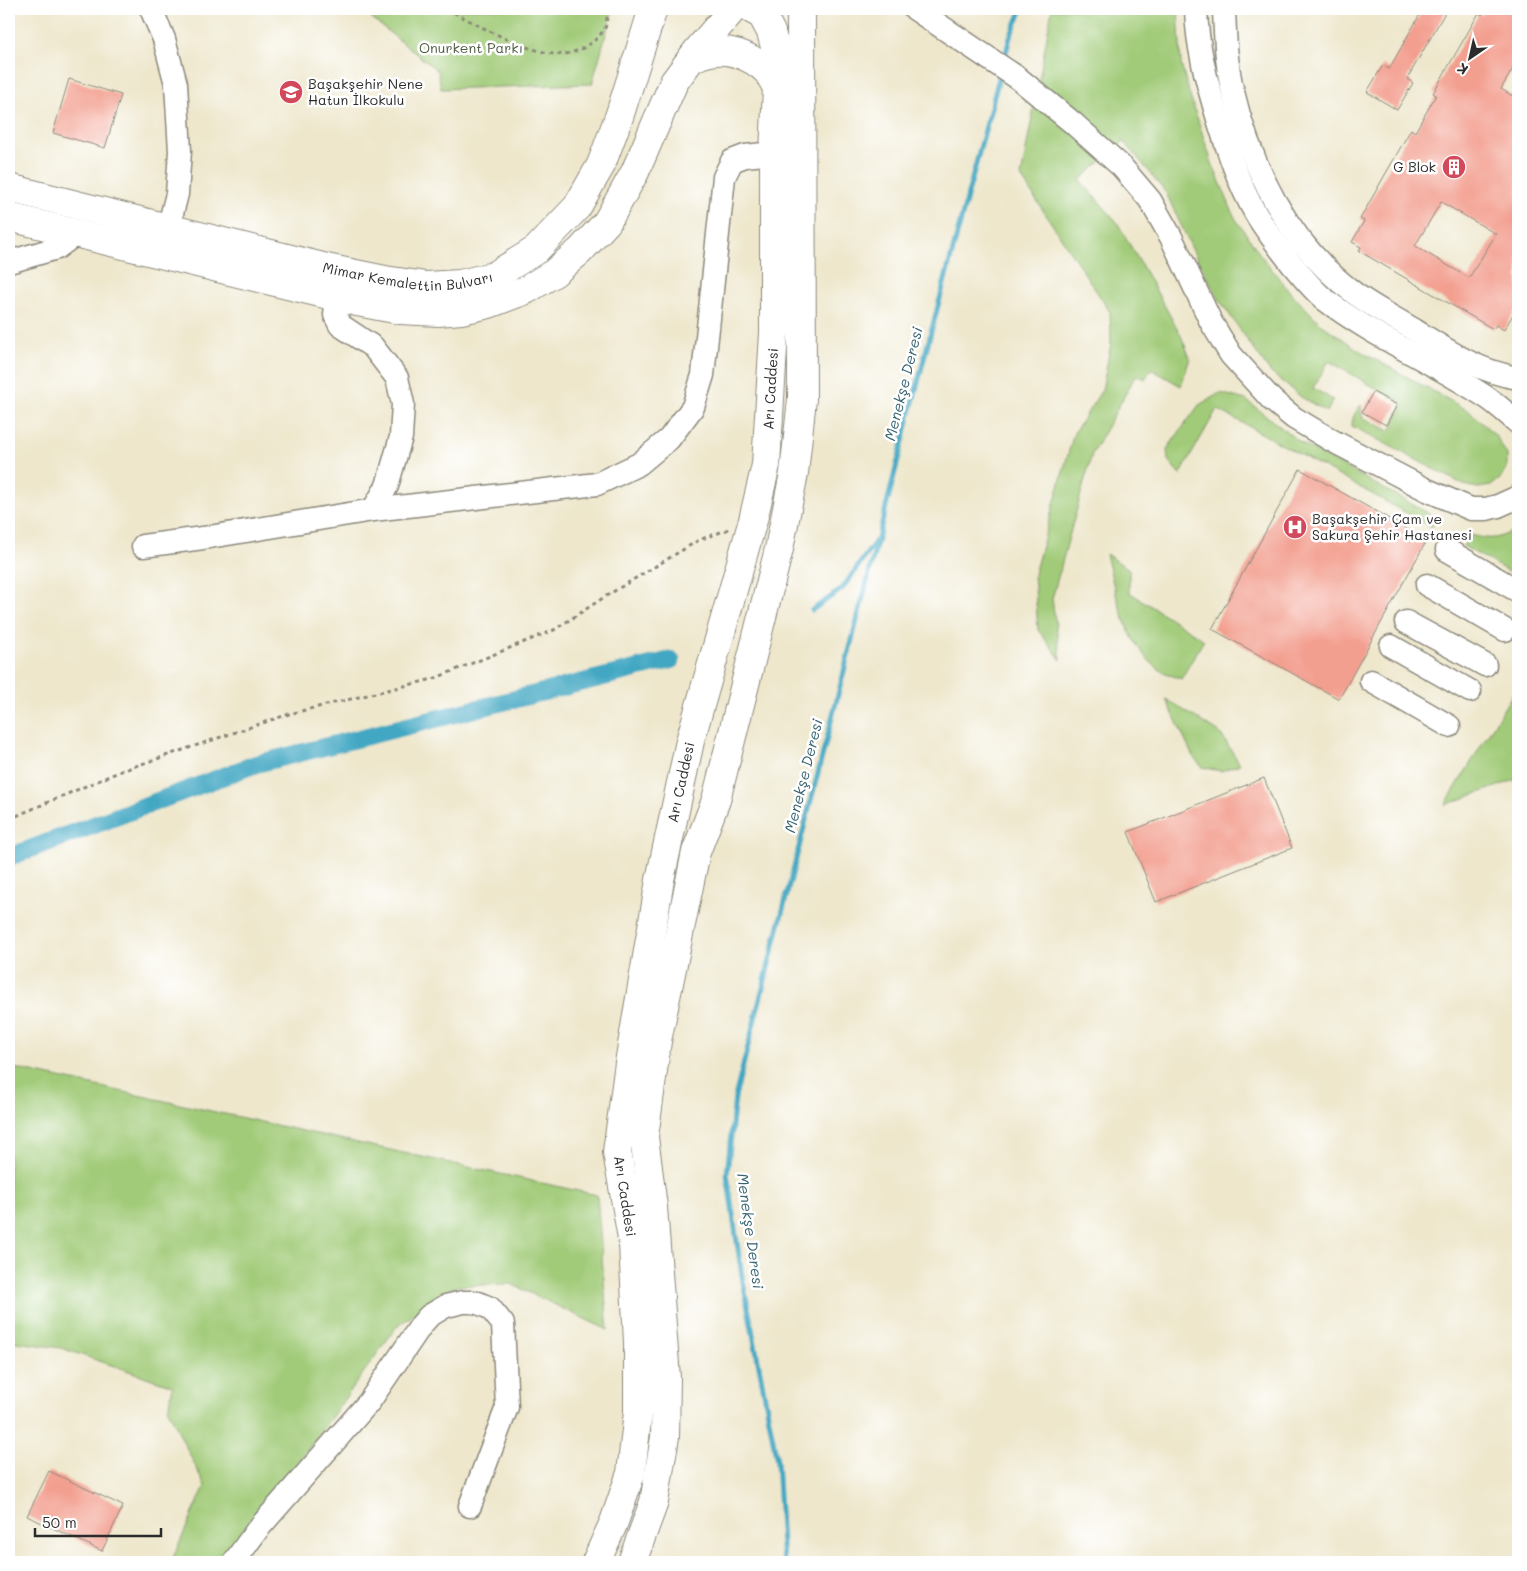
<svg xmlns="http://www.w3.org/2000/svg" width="1527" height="1571" font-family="Mali,sans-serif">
  <rect width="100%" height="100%" fill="#fff"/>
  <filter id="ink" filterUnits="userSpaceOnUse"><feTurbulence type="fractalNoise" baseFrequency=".02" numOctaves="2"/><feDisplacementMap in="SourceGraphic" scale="10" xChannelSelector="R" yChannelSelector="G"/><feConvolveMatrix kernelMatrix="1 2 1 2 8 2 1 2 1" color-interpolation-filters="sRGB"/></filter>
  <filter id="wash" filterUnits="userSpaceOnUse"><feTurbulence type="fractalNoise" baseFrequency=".0096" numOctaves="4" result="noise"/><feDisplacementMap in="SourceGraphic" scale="20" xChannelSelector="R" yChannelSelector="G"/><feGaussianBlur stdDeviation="1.12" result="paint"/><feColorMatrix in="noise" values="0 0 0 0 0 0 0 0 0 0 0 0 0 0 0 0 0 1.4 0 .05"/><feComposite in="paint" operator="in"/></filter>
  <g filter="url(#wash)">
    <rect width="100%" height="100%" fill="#eee7cc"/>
    <g fill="#a1cb78" stroke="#667b52">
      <polygon points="360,9 613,9 592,84 441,89 438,71"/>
      <path d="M1052,9h126l3,55 9,32 22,67 23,55 27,39 28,35 31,32 39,27 109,60 27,25 11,19v12l-6,11 -10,8 -13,2 -14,-3 -112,-59c0,-9 4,-15 9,-21l1,12 28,14 13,-27 -74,-43 -16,27 20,12 -6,12 -26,-15 -31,-25 -50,-71 -25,-46 -29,-62 -42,-52 -44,39 37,42 63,111 10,25 -9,28 -30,-17 -6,10 -9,-4 -44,79 -40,145 9,61 -23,-30 -4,-56 40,-141 28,-43 9,-47 -1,-31 -89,-135z"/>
      <polygon points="1220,393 1246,400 1301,443 1437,518 1432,527 1217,409 1180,475 1168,460 1167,449 1199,405"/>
      <path d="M1516,529l2,16v32l-55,-31 7,-11c22,5 27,5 46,-6z"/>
      <path d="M1106,554l23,15v23l75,48 -23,39c-7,-3 -15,-5 -21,-9 -36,-26 -44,-76 -54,-116z"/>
      <polygon points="1518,685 1518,779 1445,805"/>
      <polygon points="1166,699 1220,733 1240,764 1221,771 1210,769 1202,767 1192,755"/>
      <polygon points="9,1067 597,1195 608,1330 511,1284 456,1286 397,1326 318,1436 221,1562 171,1562 205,1486 168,1410 173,1386 61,1348 9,1341"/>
    </g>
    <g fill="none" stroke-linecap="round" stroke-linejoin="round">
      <g stroke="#43a7c3" stroke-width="5">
        <polyline points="1004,61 1010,37 1022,9"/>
        <polyline points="812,610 842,589 875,542"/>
        <polyline points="783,1562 777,1461 742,1276 727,1174 735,1097 927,347 1000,74"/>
      </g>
      <polyline stroke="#43a7c3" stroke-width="18" points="9,857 256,764 671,660"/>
    </g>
    <g id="blocks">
      <g fill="#f39f8f" fill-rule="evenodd">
        <polygon points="1423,9 1447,9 1407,79 1413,83 1397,110 1367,92 1383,65 1389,69"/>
        <path d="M1486,9h32v51l-17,29 17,10v207l-14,24 -8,-5 -3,4 -134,-78 2,-4 -9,-5 12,-21 -4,-2 51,-90 4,3 21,-37 -3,-2 46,-80 3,2zM1441,202l55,32 -27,44 -54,-32z"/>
        <polygon points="69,79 121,95 105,148 53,133"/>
        <polygon points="1373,392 1397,405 1386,425 1362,412"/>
        <polygon points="1300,469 1427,540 1339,699 1212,629"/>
        <polygon points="1264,778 1292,848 1156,902 1128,832"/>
        <polygon points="49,1471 123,1506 102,1551 27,1516"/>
      </g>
    </g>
  </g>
  <g filter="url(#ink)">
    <use href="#blocks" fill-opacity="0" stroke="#8c897c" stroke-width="1"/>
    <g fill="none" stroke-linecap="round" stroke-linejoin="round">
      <g stroke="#8c897c" stroke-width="25">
        <g id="minor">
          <polyline points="151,9 164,39 176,84 180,151 177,194 168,229"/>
          <polyline points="915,9 1018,78 1073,123 1122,167 1150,200 1171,237 1211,322 1231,355 1272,400 1294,418 1331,440 1427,490 1471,509 1486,509 1498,506 1518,497"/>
          <path d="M1196,9c1,38 11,74 22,110 10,32 21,66 38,95 10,17 23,33 35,49 10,12 21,26 33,36 51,39 112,64 165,100 10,7 20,16 29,24"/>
          <path d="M1224,9c1,26 2,53 8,79 18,78 56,156 122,205 19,14 41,25 62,38 34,21 61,40 102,47"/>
          <polyline points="9,262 57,248 76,234"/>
          <polyline points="337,297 335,315 340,325 373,347 397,378 403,404 401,437 387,486 373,510"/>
          <polyline points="143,546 203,538 373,510 597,484 639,464 669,439 693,407 703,375 724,177 732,161 745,156 774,153"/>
          <polyline points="1447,550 1518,591"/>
          <polyline points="1427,585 1505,630"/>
          <polyline points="1406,622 1485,665"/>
          <polyline points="1391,646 1470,691"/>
          <polyline points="1371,681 1449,726"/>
          <polyline points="234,1562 257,1530 369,1402 422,1324 429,1316 446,1306 463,1302 471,1302 478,1303 490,1308 503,1324 507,1407 470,1506"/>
        </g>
      </g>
      <g stroke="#8c897c" stroke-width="30">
        <g id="major">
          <path d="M691,59c5,-2 10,-5 15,-6 21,-7 45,3 61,18 4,5 7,12 10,17"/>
          <path id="s1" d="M9,188l322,81 54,11 41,6 34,-2 34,-8 42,-26 41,-43 24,-42 19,-51 33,-105"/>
          <polyline points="9,217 357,302 400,310 438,312 461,310 489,304 526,290 554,273 580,251 607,222 635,172 674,82 697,51 733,9"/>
          <path id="s2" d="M596,1562l18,-40 17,-49 7,-61v-70l-5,-98 -16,-92 12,-89 31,-183 30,-139 63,-221 13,-55 8,-132v-180l3,-65 -1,-37 -5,-19 -9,-17 -11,-6"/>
          <polyline points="632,1562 654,1502 665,1437 666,1378 653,1207 644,1137 657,1041 696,852 716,800 779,549 794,473 802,399 801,9"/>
        </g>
      </g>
      <g stroke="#8c897c" stroke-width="3" stroke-dasharray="4 4" stroke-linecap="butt">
        <path d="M447,9c31,16 71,39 106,45 19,3 43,-10 52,-26 2,-5 2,-14 3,-19"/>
        <polyline points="9,819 121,771 289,714 433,679 554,630 606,596 699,540 729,529"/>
      </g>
      <use href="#minor" stroke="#fff" stroke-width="22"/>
      <use href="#major" stroke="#fff" stroke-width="28"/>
    </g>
  </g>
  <defs>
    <g id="school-disc" transform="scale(1.25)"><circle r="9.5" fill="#d1495b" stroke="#fff"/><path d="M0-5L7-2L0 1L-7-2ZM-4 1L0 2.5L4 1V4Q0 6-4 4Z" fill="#fff"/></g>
    <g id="building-disc" transform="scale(1.25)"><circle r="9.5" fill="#d1495b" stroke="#fff"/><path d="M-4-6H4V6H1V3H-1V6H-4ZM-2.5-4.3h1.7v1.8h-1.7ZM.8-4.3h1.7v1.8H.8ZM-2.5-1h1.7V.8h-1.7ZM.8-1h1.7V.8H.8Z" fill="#fff"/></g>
    <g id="hospital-disc" transform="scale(1.25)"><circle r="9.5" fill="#d1495b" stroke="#fff"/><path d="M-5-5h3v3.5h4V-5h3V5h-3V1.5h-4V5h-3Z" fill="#fff"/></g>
  </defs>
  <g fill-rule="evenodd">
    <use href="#school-disc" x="291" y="92"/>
    <use href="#building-disc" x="1454" y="167"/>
    <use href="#hospital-disc" x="1295" y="527"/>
  </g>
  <g text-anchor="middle" stroke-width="5" stroke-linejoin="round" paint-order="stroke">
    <g font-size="14" fill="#4e5b42" stroke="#fff">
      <text x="471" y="53">Onurkent Parkı</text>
    </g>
    <g font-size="14" fill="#2b2b2b" stroke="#fff" text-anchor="start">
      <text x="308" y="89">Başakşehir Nene<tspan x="308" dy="16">Hatun İlkokulu</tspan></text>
      <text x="1436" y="172" text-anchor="end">G Blok</text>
      <text x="1312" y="524">Başakşehir Çam ve<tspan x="1312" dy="16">Sakura Şehir Hastanesi</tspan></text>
    </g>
    <g font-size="14" fill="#2b2b2b" stroke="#fff">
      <text dy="5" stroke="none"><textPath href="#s1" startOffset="410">Mimar Kemalettin Bulvarı</textPath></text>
      <text dy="5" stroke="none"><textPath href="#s2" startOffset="1199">Arı Caddesi</textPath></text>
      <text dy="5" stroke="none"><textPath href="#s2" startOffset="794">Arı Caddesi</textPath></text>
      <text transform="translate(625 1196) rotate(81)" y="5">Arı Caddesi</text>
    </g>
    <g font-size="15" font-style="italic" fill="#36636f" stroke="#fff">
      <text transform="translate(904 384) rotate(-76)" y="5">Menekşe Deresi</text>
      <text transform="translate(804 776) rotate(-76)" y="5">Menekşe Deresi</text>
      <text transform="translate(750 1231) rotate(82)" y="5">Menekşe Deresi</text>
    </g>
  </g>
  <rect width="1527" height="1571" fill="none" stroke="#fff" stroke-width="30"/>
  <g transform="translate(1470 58) rotate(214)" stroke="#ffffff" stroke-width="4" paint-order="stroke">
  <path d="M0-4L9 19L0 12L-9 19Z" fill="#2b2b2b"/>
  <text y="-8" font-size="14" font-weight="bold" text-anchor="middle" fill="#2b2b2b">K</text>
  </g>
  <path d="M35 1528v8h126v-8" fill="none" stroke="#2b2b2b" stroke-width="2.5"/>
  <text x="42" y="1528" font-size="15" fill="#2b2b2b" stroke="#ffffff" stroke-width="4" paint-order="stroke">50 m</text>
</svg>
